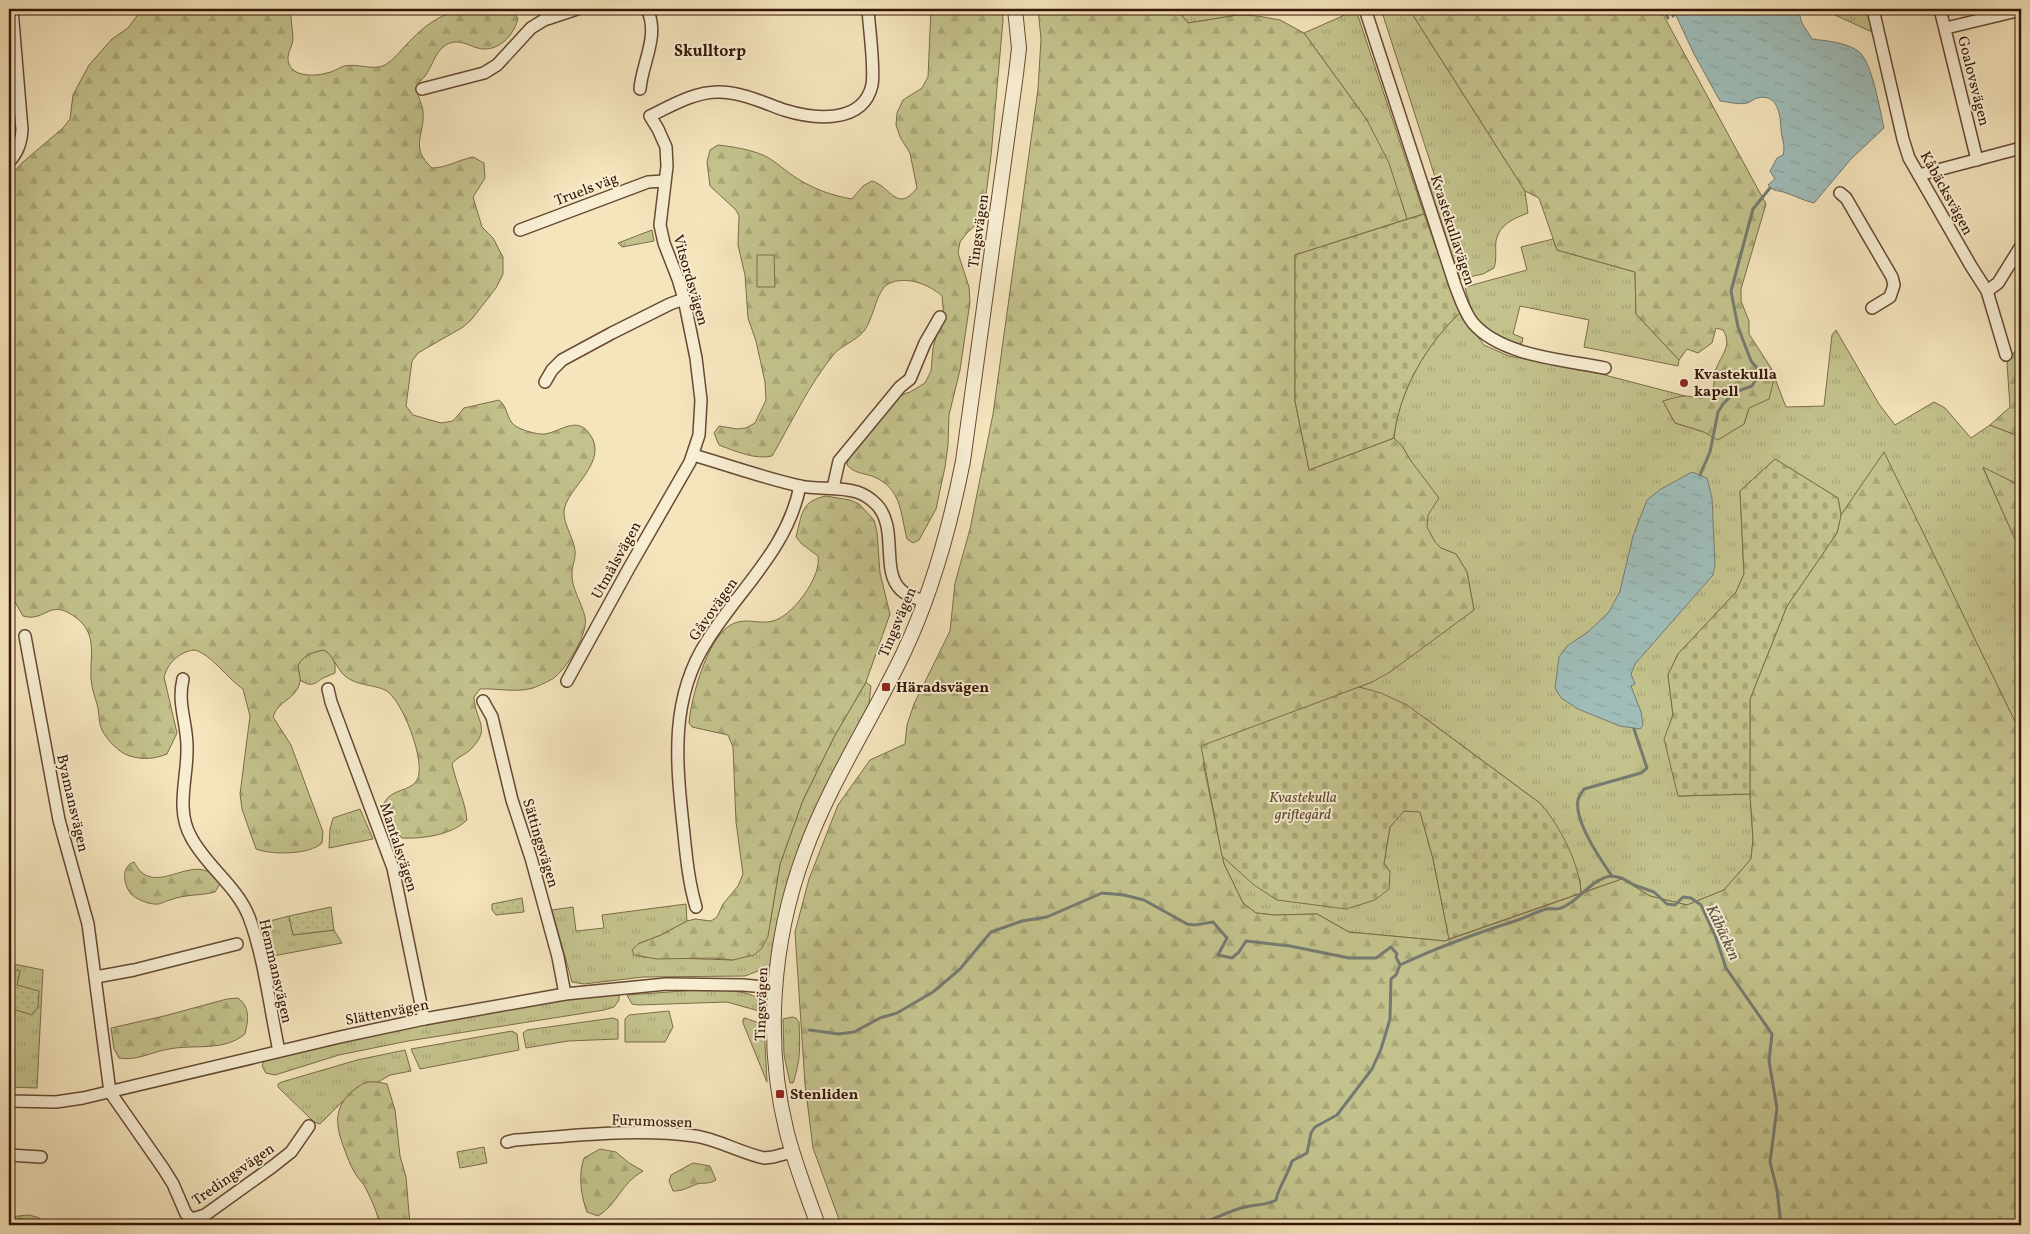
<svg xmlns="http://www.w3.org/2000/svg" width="2030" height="1234" font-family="Vollkorn,serif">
  <defs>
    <pattern id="grass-tufts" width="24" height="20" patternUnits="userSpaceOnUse" patternTransform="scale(1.25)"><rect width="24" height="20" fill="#c3c28c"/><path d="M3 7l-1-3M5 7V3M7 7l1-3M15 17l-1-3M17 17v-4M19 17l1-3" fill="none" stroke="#a8a677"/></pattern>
    <pattern id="forest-firs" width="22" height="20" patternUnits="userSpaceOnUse" patternTransform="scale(1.25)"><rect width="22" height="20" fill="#c3c28c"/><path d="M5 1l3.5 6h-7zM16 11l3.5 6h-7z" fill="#a8a677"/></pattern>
    <pattern id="cemetery-stones" width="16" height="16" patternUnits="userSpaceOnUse" patternTransform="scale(1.25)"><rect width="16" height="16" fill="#c3c28c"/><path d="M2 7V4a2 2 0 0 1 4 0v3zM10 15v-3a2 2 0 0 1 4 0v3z" fill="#a8a677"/></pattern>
    <pattern id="park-dots" width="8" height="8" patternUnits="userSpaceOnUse" patternTransform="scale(1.25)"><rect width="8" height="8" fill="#c3c28c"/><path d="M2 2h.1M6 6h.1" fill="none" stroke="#a8a677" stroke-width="1.8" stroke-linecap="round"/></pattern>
    <pattern id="water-ripples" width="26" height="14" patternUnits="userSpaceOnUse" patternTransform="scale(1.25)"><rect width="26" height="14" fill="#9fbdb9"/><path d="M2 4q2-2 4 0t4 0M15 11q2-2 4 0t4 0" fill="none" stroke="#8aa29e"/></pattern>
  </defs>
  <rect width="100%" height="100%" fill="#f5e5bd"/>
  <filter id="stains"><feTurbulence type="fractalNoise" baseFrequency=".004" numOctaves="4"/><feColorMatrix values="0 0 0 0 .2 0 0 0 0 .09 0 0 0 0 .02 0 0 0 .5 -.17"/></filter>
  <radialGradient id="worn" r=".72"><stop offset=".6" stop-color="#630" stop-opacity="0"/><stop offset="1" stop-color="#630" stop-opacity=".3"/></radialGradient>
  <g fill="url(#grass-tufts)" stroke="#7c6c48">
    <polygon points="1177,9 1235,9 1238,15 1188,23"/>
    <path d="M1381,9h28l116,182 3,22c-13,5 -29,11 -32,28 -1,9 1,18 -2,27l-11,6 -23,5 -32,-96 8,-3z"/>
    <polygon points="1822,9 1867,9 1872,32"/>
    <polygon points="1356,10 1424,214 1407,219 1402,203 1367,120 1304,33"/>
    <polygon points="652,230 654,241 622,247 618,243"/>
    <path d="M1553,239l4,11 78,22 1,42 43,46 -1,6 -94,-19 5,-27 -69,-14 -7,28 10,4 -1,5c-8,3 -12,-1 -19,-4 -27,-15 -30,-21 -38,-52l62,-17 -6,-23z"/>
    <path d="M1460,313l24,32 25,11 92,18 84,22 -22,5 12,22 29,9 14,7 26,-15 5,-16 24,-25 -2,-15 15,39 38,-1 8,-71 4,-5 43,74 16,21 39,-23 11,6 26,30 19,-13 31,12v49l-38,-18 38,84v182l-137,-281 -43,62 -3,-17 -63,-39 -35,32 4,83 -8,18 -58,62 -10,21 5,40 -8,24 14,57 71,-2 3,45 -2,20 -27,31 -37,15 -37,-9 -28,-17 -41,14 -1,-13 -39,-76 -116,-86 -66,-31 13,-5 102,-72 -7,-38 -11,-18 -15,-6 -6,-6 -9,-15 1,-12 -16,-54 -9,-15 -8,-8c4,-45 33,-95 66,-125z"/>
    <path d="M324,650c9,6 12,12 11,23 -4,2 -8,3 -12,5 -10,7 -12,9 -23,2l-2,-15c6,-10 14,-13 26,-15z"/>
    <polygon points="866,682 871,686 869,704 811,819 773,962 766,968 745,976 643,977 584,984 572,982 552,910 573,907 576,931 604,928 602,915 686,904 687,921 661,935 638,944 642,957 733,960 771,918 780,864 803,800 834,737"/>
    <polygon points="360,809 373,839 329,848 330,829 333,818"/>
    <polygon points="1403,811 1420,811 1433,859 1449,939 1445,941 1349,932 1317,914 1274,915 1256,913 1243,903 1224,864 1222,856 1232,863 1390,872 1384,863 1390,827"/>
    <polygon points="289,916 293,935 334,930 342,943 273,956 266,922"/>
    <polygon points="9,963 43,970 37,1088 9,1087"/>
    <path d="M711,989c18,2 44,1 56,17l-1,7 -39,-11 -89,3 -6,-1 -5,-9z"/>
    <polygon points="619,995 619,1000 614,1007 604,1010 408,1041 339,1055 275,1075 266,1073 262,1066 264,1061 346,1040 512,1007 567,998"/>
    <polygon points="669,1011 673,1027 665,1042 625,1042 625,1019 629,1015"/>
    <path d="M792,1017l4,1 3,4c1,25 2,37 -6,61h-3l-6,-28 -1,-36z"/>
    <polygon points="613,1018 618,1020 618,1039 568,1041 526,1048 523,1033 527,1030"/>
    <polygon points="745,1018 764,1025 767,1082 743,1023 743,1019"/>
    <polygon points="512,1031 517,1034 519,1050 420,1069 411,1049"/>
    <polygon points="405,1050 411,1071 390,1075 378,1082 366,1083 356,1088 320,1124 314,1122 278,1087 278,1084 282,1082 357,1060"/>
  </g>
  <g fill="url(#forest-firs)" stroke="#7c6c48">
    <path d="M142,9h149c-1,10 2,20 2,30 0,6 -5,12 -5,18 -1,20 25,20 39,16 6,-1 11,-5 17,-7 13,-3 30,5 41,-1 9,-5 16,-15 22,-21 27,-28 42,-35 80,-35 12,0 23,-1 31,9 -3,15 -17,32 -35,31 -13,-1 -25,-14 -40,-2 -9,8 -11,20 -18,29 -2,3 -6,5 -7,9 -3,9 4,17 5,26 2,24 -14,36 9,57 14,0 26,-8 41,-11l11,6 1,15 -12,19 9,30 11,11 10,19v17l-7,14 -25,32 -8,7 -45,26 -6,8 -6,45 7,9 28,8 12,-2 11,-13 35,-8c8,6 7,15 13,23 5,6 20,10 28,11 16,2 35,-20 49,-1 22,29 -23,55 -25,78 -1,13 10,27 11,40 1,7 -3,15 -3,22 -1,15 10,30 13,44 4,15 -17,49 -29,59 -3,4 -18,10 -23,12 -17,5 -36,0 -53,1l-6,8c1,24 18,31 -3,52 -6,6 -14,8 -19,15 4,19 13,37 15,56 -15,15 -45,19 -65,18l-7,-7 -11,-28c8,-15 26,-11 33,-23 10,-16 -15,-82 -32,-90 -13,-6 -28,-4 -40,-14 -9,-8 -11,-20 -21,-26 -12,2 -20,5 -26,15 0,6 3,12 2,17 -4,18 -22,18 -27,35l18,28 32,87 -1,11c-13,12 -50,12 -66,6l-14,-40 -2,-15 10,-78 -7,-27c-13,-8 -34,-37 -49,-39 -4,0 -11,3 -14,5 -9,6 -13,12 -16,22l13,56 -10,21c-13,5 -24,6 -37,2 -11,-3 -23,-16 -28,-26 -3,-6 -3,-15 -4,-22 -3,-12 -6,-17 -7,-30 -1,-21 6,-42 -12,-58 -30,-25 -32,3 -56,-4l-8,-14 -6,-3v-422l14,-15 40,-34 7,-9 3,-24 16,-30 23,-26 16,-11z"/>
    <path d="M931,9h71l1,11 -12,136 -7,54 -4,11 -13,12 -7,9 -2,11 11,34 1,15 -10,68 -11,45 -1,30 -3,22 -9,42 -17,31 -6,3 -6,-4c-7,-27 -5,-51 -35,-63 -10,-3 -18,-3 -25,-11l2,-11 45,-57 16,-5 15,-9 6,-12 2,-23 5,-18 6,-12 -2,-22c-13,-12 -37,-21 -54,-12 -12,7 -14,34 -24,47 -8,10 -22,14 -30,23 -26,32 -42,68 -62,102 -17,4 -37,-5 -53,-11l-5,-12 5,-7 18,3 9,-1 9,-5 11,-23 -1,-18 -9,-41 -8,-23 -3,-43 -7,-30 1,-29 -3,-6 -26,-24 -3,-24 3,-12 8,-5c16,2 30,4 45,10 13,6 23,17 35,24 16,10 35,17 54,20l11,-13 9,-5c18,5 25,33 45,7l-7,-35 -10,-16 -4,-12 1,-12 6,-13 19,-12 6,-11z"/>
    <polygon points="1038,9 1176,9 1188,23 1238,15 1258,16 1280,20 1304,33 1367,120 1389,163 1407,219 1295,255 1295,401 1309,470 1394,438 1402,446 1411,461 1439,498 1428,515 1427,527 1435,542 1441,548 1456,554 1467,572 1474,610 1390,672 1372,682 1288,715 1203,762 1224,864 1243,903 1256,913 1274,915 1317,914 1349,932 1445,941 1622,879 1650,896 1687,905 1724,890 1751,859 1753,839 1750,794 1750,699 1787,606 1837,533 1841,515 1884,452 2021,734 2020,1225 841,1225 813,1148 805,1084 795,932 809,879 838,805 870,760 905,744 907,725 914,704 950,631 955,583 970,529 993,414 1038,89 1041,39"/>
    <path d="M1409,9h251l106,195 -25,85v12l8,20v13l22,34 2,15 -4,16 -20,9 -5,16 -26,16 -14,-8 -29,-9 -12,-22c7,-2 16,-5 23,-5 8,0 16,5 23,-1 7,-6 4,-14 6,-22 3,-16 19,-25 8,-43l-7,-2 -4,15 -14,10 -11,-4 -8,11 -43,-46 -1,-42 -78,-22 -18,-52 -14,-7z"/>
    <polygon points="2021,342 2021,437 1990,425 2010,407 2007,363"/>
    <polygon points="1983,467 2021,486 2021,552 2017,544"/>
    <path d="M826,496l24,4 9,4 15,16 3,12 3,41 10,41 -24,68 -32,55 -31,63 -23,64 -12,72 -6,12 -8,7 -21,5 -20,-2 -56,1 -23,-4 -2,-5 6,-6 23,-9 26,-14 8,-2 16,2 6,-4 6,-13 15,-18 5,-12 -7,-52 -3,-75 -5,-12 -36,-8 -3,-4c2,-25 18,-83 40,-97 15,-10 28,-1 44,-5 20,-5 49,-45 45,-65l-16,-12 -6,-7c6,-23 5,-36 30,-41z"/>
    <path d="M134,862c2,3 4,7 7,10 23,20 59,-24 79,12l-5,8c-15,4 -30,2 -45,8 -5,1 -10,5 -15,4 -7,0 -19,-5 -24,-10 -8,-10 -10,-28 3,-32z"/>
    <path d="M238,998c13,10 10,23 7,36 -22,18 -50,10 -76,15 -18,3 -31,12 -50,9l-5,-9 -3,-21 53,-12 63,-17z"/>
    <path d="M366,1082h12l9,2 8,26 5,46 6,21 4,48h-30c-3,-13 -9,-27 -16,-40 -3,-4 -7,-8 -9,-12 -5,-8 -8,-17 -11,-25 -12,-31 -8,-49 22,-66z"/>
    <path d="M600,1149l16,3 13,11 14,8c-22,12 -26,34 -45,45l-11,-4c-6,-16 -9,-37 -3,-54z"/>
    <path d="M693,1163l17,3 6,14c-9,5 -12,2 -19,4 -10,4 -14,7 -24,7l-4,-10 2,-6z"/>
    <polygon points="28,1215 37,1217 52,1225 9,1225 9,1217"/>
  </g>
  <g fill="url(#cemetery-stones)" stroke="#7c6c48">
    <path d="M1424,214l36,99c-33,30 -62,80 -66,125l-85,32 -14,-69v-146z"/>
    <polygon points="1775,459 1838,498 1841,515 1837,533 1787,606 1750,699 1750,794 1678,796 1664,739 1673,715 1668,675 1678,654 1736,592 1744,574 1740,491"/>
    <path d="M1359,687l22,6 26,12 134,99c19,22 39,61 40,89l-132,46 -16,-80 -13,-47 -16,-1 -14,16 -6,36 6,9 -1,17 -14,11 -29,9 -69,-9 -23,-15 -32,-29 -21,-110z"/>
  </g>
  <g fill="url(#park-dots)" stroke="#7c6c48">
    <polygon points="522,898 524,912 496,915 492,910 492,904"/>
    <polygon points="331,907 334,930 293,935 289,916"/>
    <polygon points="9,969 20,971 17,985 39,991 38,1007 32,1015 9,1008"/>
    <polygon points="484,1147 487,1163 460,1168 457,1152"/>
  </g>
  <polygon fill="#c3c28c" stroke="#7c6c48" points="757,255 774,255 775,287 757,287"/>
  <g fill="url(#water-ripples)" stroke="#757a71">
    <path d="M1673,9h117l10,7 2,7 10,16c15,2 33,3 46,12 14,9 22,60 26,77l-33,31 -37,44c-10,-2 -18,-7 -28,-10 -7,-3 -13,-1 -18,-8l7,-6 -5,-8 7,-13 6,-3c3,-10 -2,-17 -2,-27 -1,-14 -3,-35 -24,-30 -4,1 -6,4 -10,5 -8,2 -18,-1 -27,-2l-26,-47z"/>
    <polygon points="1692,472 1707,478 1712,498 1715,565 1713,575 1635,664 1631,674 1635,684 1631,686 1641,712 1643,725 1640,729 1620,726 1578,709 1561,698 1555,688 1559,657 1567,646 1588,632 1609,612 1620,591 1633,536 1647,500 1661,489"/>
  </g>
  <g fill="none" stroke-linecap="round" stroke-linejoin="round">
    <g stroke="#757a71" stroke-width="3">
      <polyline points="1663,9 1668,18"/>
      <polyline points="1673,16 1675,14"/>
      <polyline points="1700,475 1710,452 1718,412 1723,404 1735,392 1752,386 1758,376 1757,368 1751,361 1738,327 1731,291 1753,209 1770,188"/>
      <path d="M1634,729l13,39 -6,5 -57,16c-2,3 -5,7 -6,11 -4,21 22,59 34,76l10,2 12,7 20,7 13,12 8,1 8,-8 8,1 10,7 15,33 10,30 46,66 -3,27 8,47 -7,54 7,28 4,35"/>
      <polyline points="809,1030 839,1034 854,1032 880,1018 897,1013 933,992 960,969 991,932 1022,921 1047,917 1102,893 1124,895 1144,900 1187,924 1195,925 1213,922 1227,938 1218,955 1232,958 1239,952 1246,941 1290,946 1349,958 1376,958 1391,947 1397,954 1396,957 1400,965"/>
      <path d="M1200,1225c15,-7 29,-14 45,-18 11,-3 21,-1 31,-7 3,-14 12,-25 16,-39l15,-8 4,-20 4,-6 22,-12 35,-46 9,-20 9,-30 1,-40 5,-4 4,-10c38,-18 77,-32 118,-45 9,-3 18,-8 28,-11 5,-1 11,1 15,-1 19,-7 30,-30 51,-32"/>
    </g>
    <g stroke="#664933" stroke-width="14">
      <g id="minor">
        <path d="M1365,9l90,276c5,13 9,27 18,38 28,33 92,37 132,45"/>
        <polyline points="1873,9 1903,139 1909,158 1971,266 1987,291 2006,355"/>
        <polyline points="1940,9 1977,160"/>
        <polyline points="1946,28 2021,10"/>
        <polyline points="422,89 484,73 497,65 531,28 544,20 577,9"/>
        <path d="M640,89c2,-26 20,-54 7,-80"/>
        <path d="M9,162c9,-10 12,-19 13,-32l-10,-121"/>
        <polyline points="1919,175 2021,148"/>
        <polyline points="1840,193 1846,198 1892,277 1894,285 1890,297 1872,308"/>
        <polyline points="520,230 648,182 664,181"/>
        <polyline points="1987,291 1998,283 2021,246"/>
        <polyline points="545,382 552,370 562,360 612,333 670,304 684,299"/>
        <path d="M693,455c35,10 71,23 107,31 18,4 38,0 57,6 6,2 14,7 19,12 23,23 4,67 25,86 6,6 16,8 24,12"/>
        <polyline points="833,488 839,461 900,387 910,379 925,343 940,317"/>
        <polyline points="25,636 59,820 88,924 110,1092 163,1168 173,1184 186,1214 192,1219 205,1215 272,1167 291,1152 309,1126"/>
        <path d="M183,679c-6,25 4,43 4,68 1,30 -12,62 4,90 15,29 46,49 58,80 15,39 21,92 30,134"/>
        <path d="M567,681l62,-113 61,-106 9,-27 2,-35 -5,-42 -12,-59 -6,-20 -14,-36 -4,-18 7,-59 -1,-19 -8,-18 -8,-13c21,-10 44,-24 68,-24 23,0 44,10 66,18 29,9 79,15 88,-25 3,-18 -3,-57 -4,-76"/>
        <polyline points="328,689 331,702 393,868 424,1019"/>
        <polyline points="483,701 492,717 512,800 531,858 558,957 565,994"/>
        <path d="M696,907c-8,-27 -10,-54 -13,-82 -7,-64 -13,-127 24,-184 33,-53 80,-91 93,-155"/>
        <polyline points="96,977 134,970 237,944"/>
        <polyline points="9,1101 56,1102 83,1098 340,1037 424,1019 565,994 666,984 743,985 775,988"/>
        <path d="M507,1142l8,-2c59,-4 121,-12 180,-4 22,3 46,17 69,22l9,-1 19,-5"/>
        <polyline points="9,1155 41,1157"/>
      </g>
    </g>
    <g stroke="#664933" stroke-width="16">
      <path id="tertiary" d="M818,1225c-11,-30 -23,-61 -31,-92 -23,-91 -15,-192 17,-279 25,-70 67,-133 99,-200 29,-61 47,-127 60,-193l53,-387 3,-26 -4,-39"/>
    </g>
    <use href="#minor" stroke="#f8eed4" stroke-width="11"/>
    <use href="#tertiary" stroke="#f8eed4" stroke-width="14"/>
  </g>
  <g fill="#8f2418" stroke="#f8eed4" stroke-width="2">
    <circle cx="1684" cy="383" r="5"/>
    <rect x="881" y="682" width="10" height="10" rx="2.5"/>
    <rect x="775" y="1089" width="10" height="10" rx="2.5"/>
  </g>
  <g text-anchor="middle" stroke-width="4" stroke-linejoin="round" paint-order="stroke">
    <g font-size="15" fill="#361505" stroke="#f8eed4">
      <text transform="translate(1974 81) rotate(76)" y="5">Goalovsvägen</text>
      <text transform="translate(586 189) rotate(-21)" y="5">Truels väg</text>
      <text transform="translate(1947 193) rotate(61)" y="5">Kåbäcksvägen</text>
      <text transform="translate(1453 230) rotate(72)" y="5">Kvastekullavägen</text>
      <text transform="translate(978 231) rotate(-82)" y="5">Tingsvägen</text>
      <text transform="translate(691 280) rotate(74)" y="5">Vitsordsvägen</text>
      <text transform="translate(616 560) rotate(-61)" y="5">Utmålsvägen</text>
      <text transform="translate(713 609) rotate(-55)" y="5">Gåvovägen</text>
      <text transform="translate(897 622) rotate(-67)" y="5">Tingsvägen</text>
      <text transform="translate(73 803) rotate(77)" y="5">Byamansvägen</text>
      <text transform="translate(541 843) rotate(73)" y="5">Sättingsvägen</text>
      <text transform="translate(399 847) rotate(72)" y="5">Mantalsvägen</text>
      <text transform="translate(276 971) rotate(77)" y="5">Hemmansvägen</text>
      <text transform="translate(761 1004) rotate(-88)" y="5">Tingsvägen</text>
      <text transform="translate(387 1012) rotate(-11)" y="5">Slättenvägen</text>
      <text transform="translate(652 1121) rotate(2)" y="5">Furumossen</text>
      <text transform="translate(233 1174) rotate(-35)" y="5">Tredingsvägen</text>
    </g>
    <g font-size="15" font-weight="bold" fill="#361505" stroke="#f8eed4" text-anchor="start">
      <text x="1694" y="379">Kvastekulla<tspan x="1694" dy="17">kapell</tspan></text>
      <text x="896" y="692">Häradsvägen</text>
      <text x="790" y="1099">Stenliden</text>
    </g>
    <g font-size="15" font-style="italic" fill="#60492e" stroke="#f8eed4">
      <text x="1303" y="802">Kvastekulla<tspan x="1303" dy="17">griftegård</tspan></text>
    </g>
    <g font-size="16" font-weight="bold" fill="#361505" stroke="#f8eed4">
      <text x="710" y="56">Skulltorp</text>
    </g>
    <g font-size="16" font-style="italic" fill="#5b5044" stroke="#f8eed4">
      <text transform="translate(1724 932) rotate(65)" y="6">Kåbäcken</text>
    </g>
  </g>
  <rect width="2030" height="1234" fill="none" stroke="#f5e5bd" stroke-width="30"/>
  <rect x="10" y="10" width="2010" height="1214" fill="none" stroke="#361505" stroke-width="2.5"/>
  <rect x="15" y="15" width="2000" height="1204" fill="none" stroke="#361505"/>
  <rect width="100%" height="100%" filter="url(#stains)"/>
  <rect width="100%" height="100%" fill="url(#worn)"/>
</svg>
